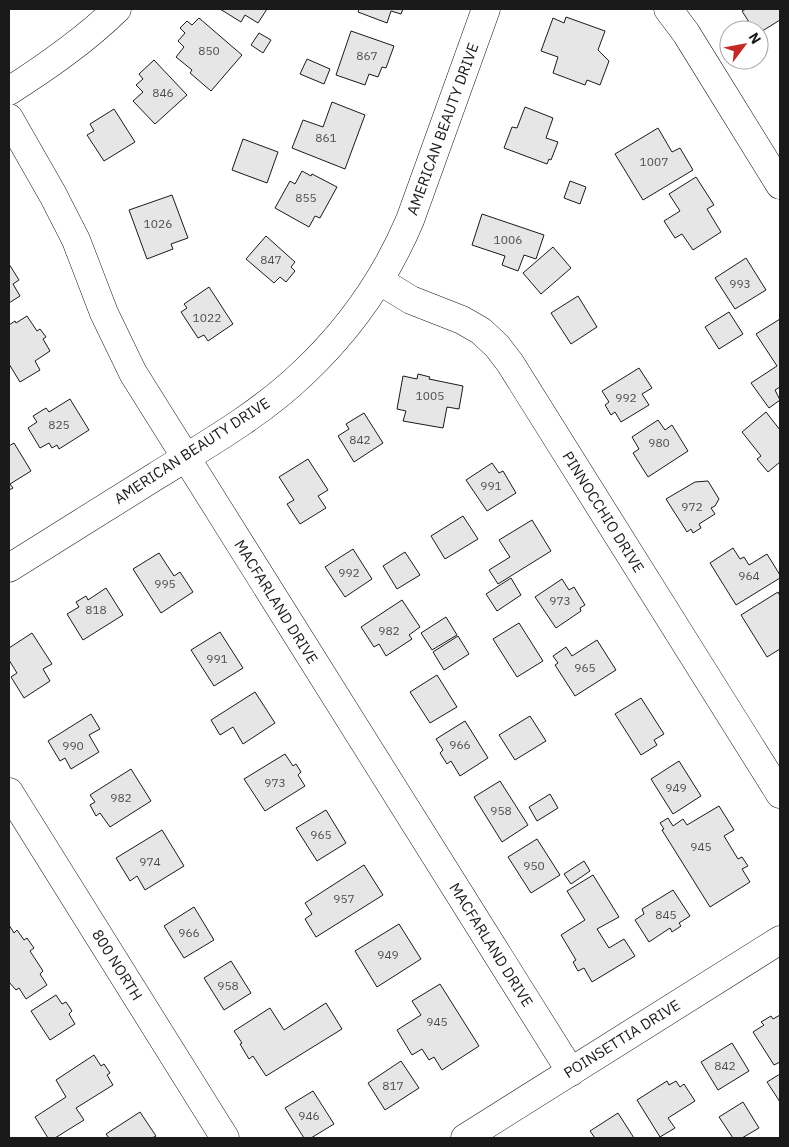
<svg xmlns="http://www.w3.org/2000/svg" width="789" height="1147" font-family="'IBM Plex Sans',sans-serif">
  <rect width="100%" height="100%" fill="#fff"/>
  <g fill="#e6e6e6" stroke="#1a1a1a">
    <polygon points="220,9 267,9 258,23 245,15 241,22"/>
    <polygon points="359,9 403,9 401,14 391,11 387,23 358,12"/>
    <polygon points="746,9 780,9 780,20 759,33 759,30 754,30 742,11"/>
    <polygon points="566,17 605,31 598,50 609,61 600,85 587,80 585,85 553,73 558,57 541,51 553,18 564,23"/>
    <polygon points="199,18 242,55 211,91 190,73 192,70 176,57 184,47 178,41 185,33 180,28 187,21 192,25"/>
    <polygon points="351,31 394,46 386,68 382,67 378,77 369,74 365,85 336,75"/>
    <polygon points="259,33 271,40 263,53 251,45"/>
    <polygon points="307,59 330,69 324,84 300,74"/>
    <polygon points="154,60 187,95 155,124 133,101 143,92 136,85 143,79 139,74"/>
    <polygon points="332,102 365,115 345,169 292,148 303,120 323,127"/>
    <polygon points="525,107 553,118 546,138 558,142 551,160 549,159 547,164 504,148 512,127 517,128"/>
    <polygon points="114,109 135,142 104,161 87,135 94,131 90,124"/>
    <polygon points="658,128 672,152 680,148 693,170 643,200 615,154"/>
    <polygon points="243,139 278,152 267,183 232,170"/>
    <polygon points="302,171 311,176 312,174 337,187 320,218 315,216 309,227 275,208 290,181 295,184"/>
    <polygon points="696,177 714,205 707,209 721,232 693,250 682,234 675,238 664,221 680,211 669,194"/>
    <polygon points="570,181 586,187 580,204 564,198"/>
    <polygon points="172,195 188,238 171,244 173,249 147,259 129,210"/>
    <polygon points="482,214 544,235 536,259 524,255 518,271 502,265 505,256 472,245"/>
    <polygon points="266,236 295,262 291,267 295,271 286,282 280,277 274,283 246,259"/>
    <polygon points="553,247 571,268 541,294 523,273"/>
    <polygon points="746,258 766,290 735,309 715,278"/>
    <polygon points="9,264 19,280 13,284 20,296 9,303"/>
    <polygon points="209,287 233,324 208,341 204,335 198,338 181,312 187,308 184,304"/>
    <polygon points="578,296 597,327 571,344 551,313"/>
    <polygon points="729,312 743,334 719,349 705,327"/>
    <polygon points="27,316 37,331 40,329 46,337 43,339 50,351 35,361 40,370 20,382 9,364 9,325 15,321 16,323"/>
    <polygon points="780,319 780,387 775,390 780,400 769,408 751,383 777,366 756,334"/>
    <polygon points="639,368 652,388 642,394 649,405 621,422 615,412 611,415 605,405 609,402 602,391"/>
    <polygon points="418,374 430,377 429,379 463,386 459,409 447,407 443,428 403,421 406,411 397,409 403,376 417,379"/>
    <polygon points="70,399 89,430 59,449 57,445 52,448 49,443 40,448 28,428 37,422 33,416 46,408 49,412"/>
    <polygon points="766,412 780,430 780,462 768,472 757,459 761,456 742,432"/>
    <polygon points="364,413 383,443 354,462 338,436 349,429 346,424"/>
    <polygon points="658,420 665,430 672,425 688,451 648,477 633,453 639,449 632,437"/>
    <polygon points="14,443 31,471 10,484 13,488 9,490 9,446"/>
    <polygon points="308,459 328,490 318,496 326,508 300,524 287,504 294,500 279,477"/>
    <polygon points="492,463 499,473 503,471 516,493 487,511 466,480"/>
    <polygon points="708,481 719,499 715,506 711,508 715,514 699,524 701,528 693,533 691,529 687,532 666,499 695,482"/>
    <polygon points="463,516 478,539 445,559 431,536"/>
    <polygon points="532,520 551,551 498,584 489,570 510,557 499,540"/>
    <polygon points="733,548 740,559 744,557 749,565 767,554 780,575 780,578 736,605 710,563"/>
    <polygon points="353,549 372,579 345,597 325,567"/>
    <polygon points="405,552 420,575 397,589 383,566"/>
    <polygon points="159,553 174,576 180,572 193,592 161,613 133,569"/>
    <polygon points="511,578 521,595 497,611 486,594"/>
    <polygon points="562,579 569,590 574,587 585,605 580,608 581,611 556,628 535,597"/>
    <polygon points="106,588 123,615 83,640 67,614 79,607 76,602 86,596 88,600"/>
    <polygon points="778,592 780,596 780,649 767,657 741,615"/>
    <polygon points="402,600 420,627 409,635 412,639 386,656 379,644 374,647 361,627"/>
    <polygon points="446,617 457,635 432,650 421,633"/>
    <polygon points="519,623 543,661 517,677 493,639"/>
    <polygon points="220,632 243,668 214,686 191,650"/>
    <polygon points="32,633 52,664 43,669 50,681 24,698 11,677 17,673 9,660 9,648"/>
    <polygon points="458,636 469,654 444,670 433,652"/>
    <polygon points="597,640 616,670 575,696 555,665 558,663 553,656 566,647 572,656"/>
    <polygon points="437,675 457,707 430,723 410,692"/>
    <polygon points="255,692 275,723 243,744 233,727 220,735 211,720"/>
    <polygon points="641,698 664,734 654,740 657,745 641,755 615,714"/>
    <polygon points="91,714 100,729 89,735 99,752 71,769 65,758 60,761 48,741"/>
    <polygon points="530,716 546,741 515,760 499,735"/>
    <polygon points="465,721 488,758 460,776 451,761 447,764 440,753 443,750 436,739"/>
    <polygon points="285,754 293,766 296,764 301,772 298,775 305,786 265,811 244,779"/>
    <polygon points="679,761 701,796 673,814 651,779"/>
    <polygon points="131,769 151,801 110,827 100,813 96,816 90,805 95,802 90,795"/>
    <polygon points="500,781 528,825 502,842 474,797"/>
    <polygon points="550,794 558,808 537,821 529,807"/>
    <polygon points="719,806 734,830 724,836 738,859 742,857 748,866 742,869 750,882 710,907 662,830 664,829 660,823 668,818 673,826 683,819 687,825"/>
    <polygon points="326,810 346,843 317,861 296,828"/>
    <polygon points="162,830 184,866 145,890 137,876 130,881 116,858"/>
    <polygon points="537,839 560,875 531,893 508,857"/>
    <polygon points="584,861 590,871 571,884 564,874"/>
    <polygon points="364,865 383,895 316,937 305,919 312,914 305,903"/>
    <polygon points="593,875 619,917 597,929 609,948 624,939 635,956 592,982 584,968 578,971 573,962 576,960 561,935 585,920 567,891"/>
    <polygon points="673,890 690,916 679,923 681,926 672,932 670,928 649,942 635,920 644,914 642,909"/>
    <polygon points="194,907 214,940 184,958 164,926"/>
    <polygon points="399,924 421,959 377,987 355,951"/>
    <polygon points="9,925 14,933 17,930 24,940 27,938 34,948 30,951 43,971 40,974 47,985 26,999 19,988 16,990 9,982"/>
    <polygon points="231,961 251,993 224,1010 204,978"/>
    <polygon points="440,984 479,1046 442,1070 434,1057 429,1060 422,1049 412,1055 397,1030 421,1015 412,1001"/>
    <polygon points="56,995 62,1004 66,1002 72,1011 69,1014 75,1024 50,1040 31,1011"/>
    <polygon points="326,1003 342,1029 266,1076 253,1056 249,1059 240,1044 242,1043 234,1031 270,1008 284,1030"/>
    <polygon points="780,1015 780,1062 774,1065 753,1032 764,1025 761,1022 771,1016 773,1019"/>
    <polygon points="732,1043 749,1071 718,1090 701,1062"/>
    <polygon points="94,1055 101,1066 104,1064 110,1073 107,1075 113,1085 76,1108 84,1120 55,1138 48,1138 35,1117 66,1097 56,1080"/>
    <polygon points="401,1061 419,1088 385,1110 368,1083"/>
    <polygon points="780,1074 780,1102 767,1082"/>
    <polygon points="667,1081 669,1085 676,1081 680,1087 684,1084 695,1101 668,1118 675,1128 660,1137 637,1100"/>
    <polygon points="313,1091 334,1124 311,1138 304,1138 285,1108"/>
    <polygon points="743,1102 759,1128 742,1138 733,1138 719,1117"/>
    <polygon points="140,1112 156,1136 152,1138 109,1138 106,1134"/>
    <polygon points="618,1113 634,1138 595,1138 590,1131"/>
  </g>
  <g fill="none" stroke-linecap="round" stroke-linejoin="round">
    <g stroke="#1a1a1a" stroke-width="29">
      <g id="minor">
        <polyline points="668,9 686,33 780,185"/>
        <path d="M9,91c39,-25 75,-50 108,-82"/>
        <polyline points="9,118 53,195 76,240 104,313 133,373 571,1072"/>
        <polyline points="380,281 411,300 462,320 481,331 497,346 510,363 780,794"/>
        <path d="M9,568c49,-31 98,-61 147,-92 50,-31 103,-61 146,-102 46,-43 83,-95 108,-154l76,-211"/>
        <polyline points="9,792 225,1138"/>
        <polyline points="465,1138 780,940"/>
      </g>
    </g>
    <use href="#minor" stroke="#fff" stroke-width="28"/>
  </g>
  <g text-anchor="middle" stroke-width="4" stroke-linejoin="round" paint-order="stroke">
    <g font-size="12" fill="#4d4d4d">
      <text x="209" y="55">850</text>
      <text x="367" y="60">867</text>
      <text x="163" y="97">846</text>
      <text x="326" y="142">861</text>
      <text x="654" y="166">1007</text>
      <text x="306" y="202">855</text>
      <text x="158" y="228">1026</text>
      <text x="508" y="244">1006</text>
      <text x="271" y="264">847</text>
      <text x="740" y="288">993</text>
      <text x="207" y="322">1022</text>
      <text x="430" y="400">1005</text>
      <text x="626" y="402">992</text>
      <text x="59" y="429">825</text>
      <text x="360" y="444">842</text>
      <text x="659" y="447">980</text>
      <text x="491" y="490">991</text>
      <text x="692" y="511">972</text>
      <text x="349" y="577">992</text>
      <text x="749" y="580">964</text>
      <text x="165" y="588">995</text>
      <text x="560" y="605">973</text>
      <text x="96" y="614">818</text>
      <text x="389" y="635">982</text>
      <text x="217" y="663">991</text>
      <text x="585" y="672">965</text>
      <text x="460" y="749">966</text>
      <text x="73" y="750">990</text>
      <text x="275" y="787">973</text>
      <text x="676" y="792">949</text>
      <text x="121" y="802">982</text>
      <text x="501" y="815">958</text>
      <text x="321" y="839">965</text>
      <text x="701" y="851">945</text>
      <text x="150" y="866">974</text>
      <text x="534" y="870">950</text>
      <text x="344" y="903">957</text>
      <text x="666" y="919">845</text>
      <text x="189" y="937">966</text>
      <text x="388" y="959">949</text>
      <text x="228" y="990">958</text>
      <text x="437" y="1026">945</text>
      <text x="725" y="1070">842</text>
      <text x="393" y="1090">817</text>
      <text x="309" y="1120">946</text>
    </g>
    <g font-size="15" fill="#1a1a1a" stroke="#fff">
      <text transform="translate(443 129) rotate(-70)" y="5">AMERICAN BEAUTY DRIVE</text>
      <text transform="translate(192 451) rotate(-33)" y="5">AMERICAN BEAUTY DRIVE</text>
      <text transform="translate(603 512) rotate(58)" y="5">PINNOCCHIO DRIVE</text>
      <text transform="translate(276 602) rotate(58)" y="5">MACFARLAND DRIVE</text>
      <text transform="translate(491 945) rotate(58)" y="5">MACFARLAND DRIVE</text>
      <text transform="translate(117 965) rotate(58)" y="5">800 NORTH</text>
      <text transform="translate(622 1039) rotate(-32)" y="5">POINSETTIA DRIVE</text>
    </g>
  </g>
  <rect width="789" height="1147" fill="none" stroke="#1a1a1a" stroke-width="20"/>
  <g transform="translate(744 45) rotate(58)"><circle r="24" fill="#ffffff" stroke="#a3a3a3"/>
  <path d="M0-4L9 19L0 12L-9 19Z" fill="#c62828"/>
  <text y="-8" font-size="14" font-weight="bold" text-anchor="middle" fill="#1a1a1a">N</text>
  </g>
</svg>
